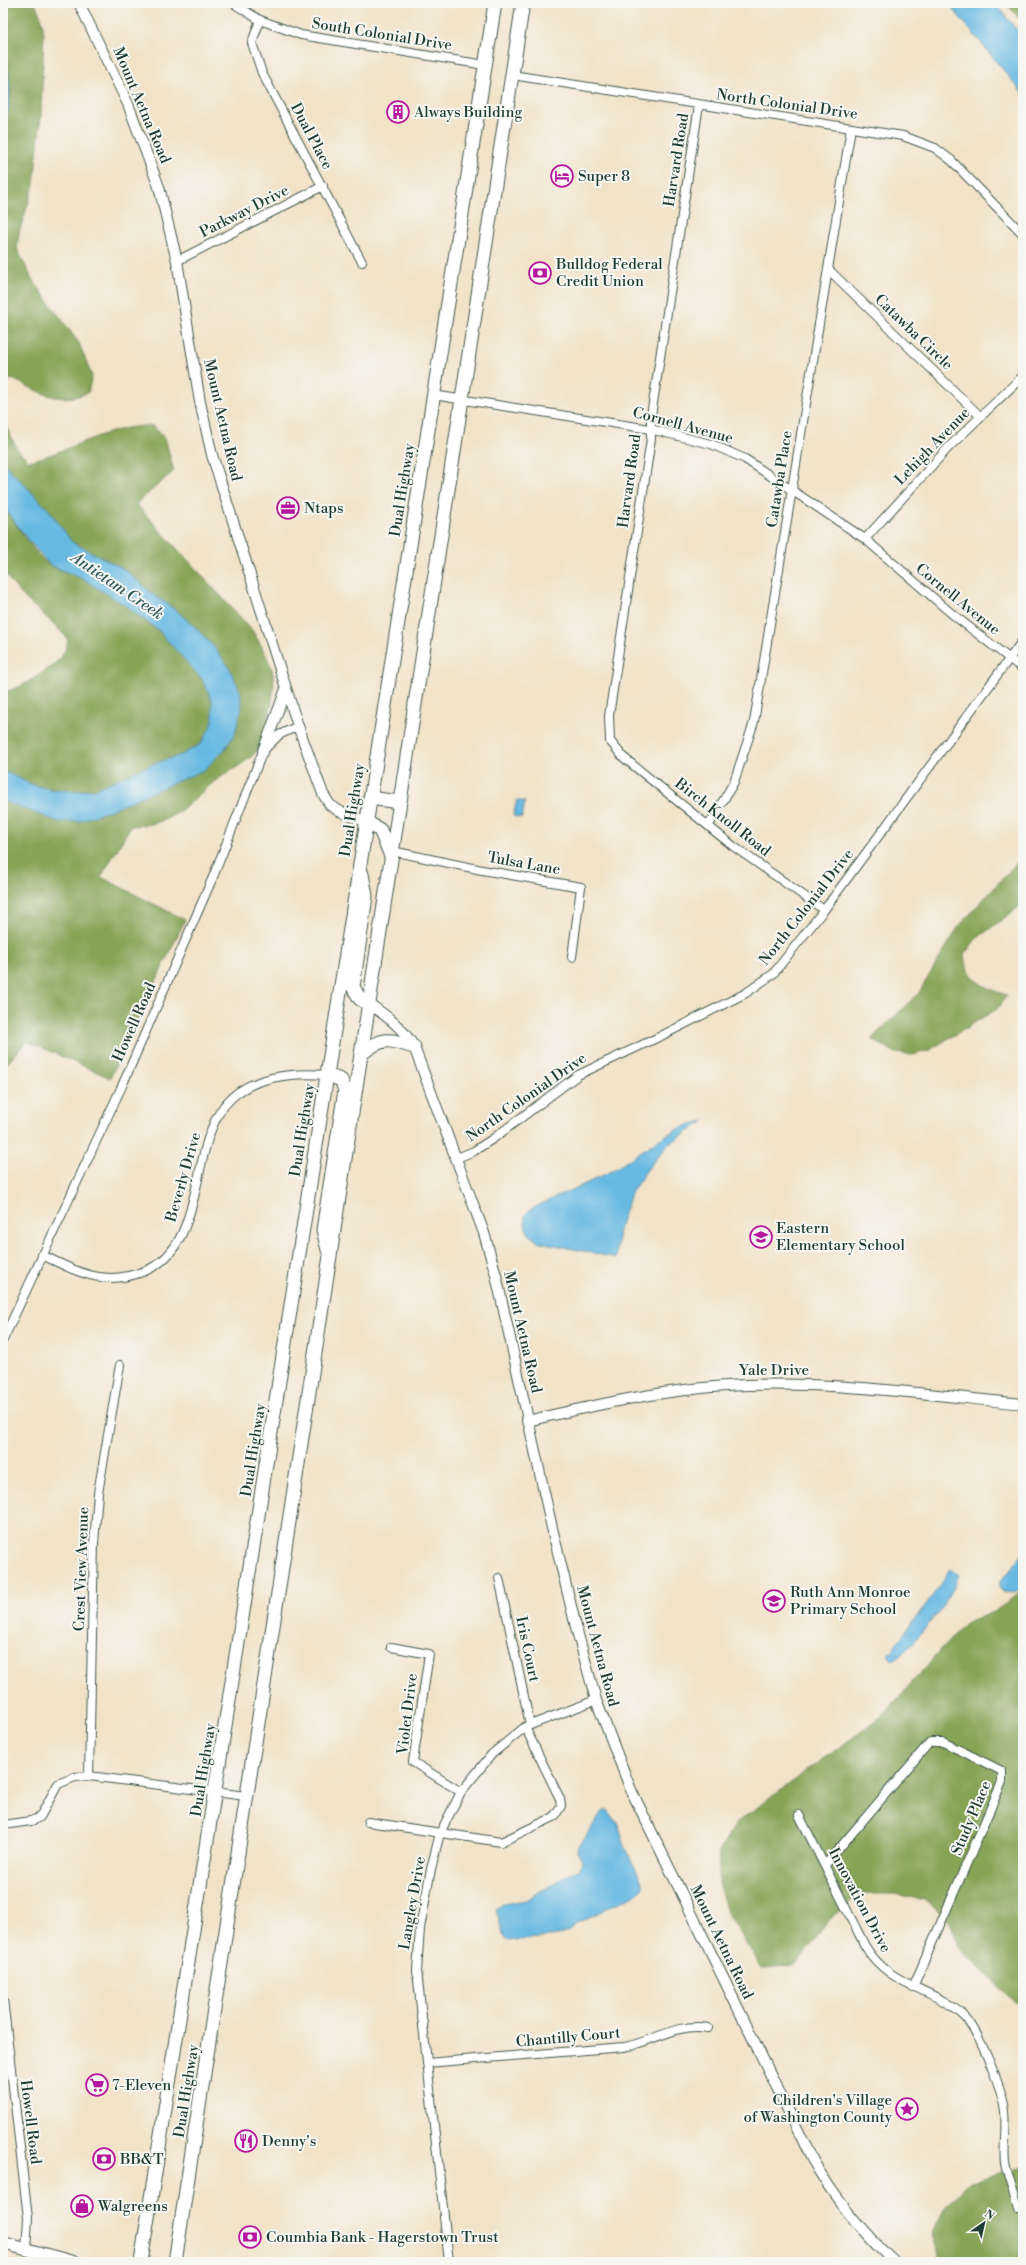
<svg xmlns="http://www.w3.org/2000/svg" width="1026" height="2265" font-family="'Libre Bodoni',serif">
  <rect width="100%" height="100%" fill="#f6f6f2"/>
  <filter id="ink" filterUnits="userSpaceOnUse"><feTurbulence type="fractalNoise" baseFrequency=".025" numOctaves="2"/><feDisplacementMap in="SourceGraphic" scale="8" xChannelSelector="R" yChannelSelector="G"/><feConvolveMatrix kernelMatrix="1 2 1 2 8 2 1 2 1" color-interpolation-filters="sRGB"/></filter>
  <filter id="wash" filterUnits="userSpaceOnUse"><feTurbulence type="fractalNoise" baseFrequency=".012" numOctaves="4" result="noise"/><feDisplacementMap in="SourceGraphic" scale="16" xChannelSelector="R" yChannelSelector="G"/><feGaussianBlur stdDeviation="0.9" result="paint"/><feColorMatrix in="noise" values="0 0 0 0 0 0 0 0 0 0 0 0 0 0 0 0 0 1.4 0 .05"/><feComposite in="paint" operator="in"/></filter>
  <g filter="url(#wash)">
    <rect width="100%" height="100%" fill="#f2e2c7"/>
    <g fill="#86a457" stroke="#527046">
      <path d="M3,3h32l6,14 3,16 -3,83 -7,69 -15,48 -2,16 15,30 47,64 13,33 -4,17c-33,12 -46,-1 -76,-14l-9,4v-247l8,-42 -2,-22 -6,-24z"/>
      <polygon points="1006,3 1023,3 1023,23"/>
      <path d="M3,420l14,29 12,12c42,-10 81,-37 124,-35l12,12 9,33 -38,33 116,126c8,13 17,28 21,43 4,16 -8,70 -19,81 -13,13 -31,20 -45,32 -28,24 -38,39 -78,40l-30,51 84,43 -75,158 -83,-37 -24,27v-267l4,2 126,-3 71,-30 21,-21 10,-16 4,-11 -25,-75 -38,-37 -21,-14 -31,-27 -52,-27 -23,-32 -46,-47z"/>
      <path d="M3,506c12,16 31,48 47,59 10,6 23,9 33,14 41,22 114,75 128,120 5,14 1,34 -10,45 -13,12 -34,14 -50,21 -18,8 -36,18 -55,24 -6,2 -15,2 -21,2 -25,0 -51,-7 -72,-20v-79c16,-2 48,-23 58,-35 4,-4 5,-11 7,-17 -19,-26 -53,-42 -65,-73 -3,-10 0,-49 0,-61z"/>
      <path d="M1023,856v48l-48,36 -10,14c1,5 1,12 3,16 6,14 26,21 39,25l-10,14 -69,42 -16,4 -16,-2 -25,-14 47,-45 41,-68z"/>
      <polygon points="1023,1590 1023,2009 961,1951 950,1922 925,1900 895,1894 860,1894 835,1914 794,1966 762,1968 727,1913 718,1882 719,1851 736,1823 881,1717 964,1624 994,1612"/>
      <polygon points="1023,2167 1023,2262 942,2262 932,2235 947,2206 969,2183"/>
    </g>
    <g fill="#67b9e2" stroke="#437b8b">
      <polygon points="948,3 996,3 1023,38 1023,94"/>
      <path d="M3,48c9,34 8,54 0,88z"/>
      <polygon points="3,463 49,510 72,542 124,569 155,596 176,610 195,627 214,647 230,669 240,691 242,706 235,733 225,749 204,770 108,811 80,821 59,822 3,801 3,771 33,785 50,789 75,791 95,789 152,764 181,755 201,744 213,722 212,700 202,679 158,630 123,604 83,579 50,565 29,541 3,506"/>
      <polygon points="517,800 525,802 522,818 513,816"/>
      <path d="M705,1121l-36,23 -20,23 -17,24 -13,37 -3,30 -76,-16c-13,-6 -16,-14 -15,-27l6,-6c26,-13 54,-24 80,-38 31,-17 57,-45 94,-50z"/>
      <polygon points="1023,1554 1023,1588 1012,1593 1003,1592 1000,1587 1000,1581"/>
      <path d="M951,1570l8,5c-5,9 -8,20 -14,28 -7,10 -44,57 -53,58l-4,-6 54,-72 6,-12z"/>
      <polygon points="606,1810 609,1811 617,1823 630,1858 643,1883 643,1888 638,1893 579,1922 568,1932 558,1936 509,1941 504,1937 496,1909 503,1904 526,1900 580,1868 583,1862 577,1852 578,1848 601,1813"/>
    </g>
  </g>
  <g filter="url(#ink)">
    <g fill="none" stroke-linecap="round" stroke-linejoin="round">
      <g stroke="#3f564a" stroke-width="10">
        <g id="minor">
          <polyline points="233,3 260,20 301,35 485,65"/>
          <polyline points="260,20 252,43 262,73 362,262"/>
          <polyline points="512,75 903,136 935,148 951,160 1023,234"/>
          <polyline points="699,105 651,416 651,439 609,716 610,741 623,757 733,846 824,910"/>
          <polyline points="177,261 323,186"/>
          <polyline points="828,269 980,416"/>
          <polyline points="433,395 650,429 711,444 745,459 865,539 951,613 1023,669"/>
          <polyline points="865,539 949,447 1023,376"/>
          <polyline points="709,825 734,782 754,722 851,128"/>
          <polyline points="392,851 482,870 581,887 572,957"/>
          <polyline points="457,1158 474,1151 494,1138 578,1075 661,1036 746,993 773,974 824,910 1023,640"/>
          <path d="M42,1255c38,18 62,32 103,16 61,-25 44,-120 79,-165 23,-30 68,-34 103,-31"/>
          <polyline points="3,1340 122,1086 213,877 263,751 279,735 298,726"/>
          <polyline points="499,1578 530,1725"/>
          <polyline points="391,1647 429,1654 413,1762 461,1792"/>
          <polyline points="89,1776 94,1543 98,1493 120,1365"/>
          <path d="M799,1815l66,131c26,43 68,40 100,71 14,15 38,74 40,94 2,17 -2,35 0,52 3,14 9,29 13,44"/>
          <polyline points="368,1822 501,1842 554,1817 561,1806 560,1799 525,1727"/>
          <polyline points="3,1825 31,1821 40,1817 58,1784 75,1777 89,1776 246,1796"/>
          <polyline points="825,1865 930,1742 943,1742 1002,1771 1002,1782 913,1987"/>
          <polyline points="3,1999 28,2218 26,2249"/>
          <path d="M427,2063l197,-16c29,-5 54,-25 84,-19"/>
          <polyline points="449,2262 417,1971 420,1928 431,1869 440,1833 461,1792 492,1754 525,1727 596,1700"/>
        </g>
      </g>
      <g stroke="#3f564a" stroke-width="12">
        <g id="tertiary">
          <polyline points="79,3 128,104 159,187 177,261 200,402 212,455 298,726 323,794 330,805 339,811 367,822"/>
          <polyline points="263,751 286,689"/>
          <path d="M369,1004c18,12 34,24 45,43l70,186 12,42 56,253 25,103 19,69 35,90 181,369c22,39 49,72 82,103"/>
          <path d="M527,1421c73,-17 146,-34 221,-36 92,-3 184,10 275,19"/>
        </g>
      </g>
      <g stroke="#3f564a" stroke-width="14">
        <polyline id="secondary" points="3,2243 73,2262"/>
      </g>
      <g stroke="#3f564a" stroke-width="15">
        <g id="primary">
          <polyline points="370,798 399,802"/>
          <polyline points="367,822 380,830 391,856"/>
          <polyline points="362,874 366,896 353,987 360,999 369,1004"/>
          <path d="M361,1054c22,-17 26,-16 53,-7"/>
          <polyline points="327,1075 341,1080 345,1090 323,1230 328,1250"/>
          <polyline points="141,2262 495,3"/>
          <polyline points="175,2262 523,3"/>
        </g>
      </g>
      <use href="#minor" stroke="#fff" stroke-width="8"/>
      <use href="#tertiary" stroke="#fff" stroke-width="10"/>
      <use href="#secondary" stroke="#fff" stroke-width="12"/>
      <use href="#primary" stroke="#fff" stroke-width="13"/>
    </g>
  </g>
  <defs>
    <g id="building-ring" transform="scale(1.15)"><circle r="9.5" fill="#f6f6f2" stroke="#b5179e" stroke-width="1.5"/><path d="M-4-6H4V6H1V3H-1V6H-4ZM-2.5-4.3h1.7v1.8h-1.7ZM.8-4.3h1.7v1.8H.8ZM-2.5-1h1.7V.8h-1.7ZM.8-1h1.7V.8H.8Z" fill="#b5179e"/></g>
    <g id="hotel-ring" transform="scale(1.15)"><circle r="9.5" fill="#f6f6f2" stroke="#b5179e" stroke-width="1.5"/><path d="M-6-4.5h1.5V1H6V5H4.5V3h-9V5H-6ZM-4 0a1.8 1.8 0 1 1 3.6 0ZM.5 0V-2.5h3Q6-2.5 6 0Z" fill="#b5179e"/></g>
    <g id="bank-ring" transform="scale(1.15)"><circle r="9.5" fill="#f6f6f2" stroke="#b5179e" stroke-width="1.5"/><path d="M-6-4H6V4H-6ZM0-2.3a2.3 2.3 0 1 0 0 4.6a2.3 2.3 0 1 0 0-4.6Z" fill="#b5179e"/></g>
    <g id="office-ring" transform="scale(1.15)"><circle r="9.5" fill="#f6f6f2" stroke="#b5179e" stroke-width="1.5"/><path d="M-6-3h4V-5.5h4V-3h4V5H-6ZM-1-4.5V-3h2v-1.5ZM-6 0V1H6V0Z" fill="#b5179e"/></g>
    <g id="school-ring" transform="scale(1.15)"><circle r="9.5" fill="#f6f6f2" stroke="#b5179e" stroke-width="1.5"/><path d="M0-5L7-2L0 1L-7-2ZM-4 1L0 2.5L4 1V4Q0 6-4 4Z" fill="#b5179e"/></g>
    <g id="supermarket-ring" transform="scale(1.15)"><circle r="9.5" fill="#f6f6f2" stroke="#b5179e" stroke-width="1.5"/><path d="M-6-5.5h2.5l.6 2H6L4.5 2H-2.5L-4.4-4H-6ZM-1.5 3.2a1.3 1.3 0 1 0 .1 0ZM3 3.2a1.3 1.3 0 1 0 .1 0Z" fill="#b5179e"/></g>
    <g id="sight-ring" transform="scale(1.15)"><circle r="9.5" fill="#f6f6f2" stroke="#b5179e" stroke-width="1.5"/><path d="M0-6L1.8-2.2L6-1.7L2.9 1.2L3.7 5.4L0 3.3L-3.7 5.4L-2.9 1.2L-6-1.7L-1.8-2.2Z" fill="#b5179e"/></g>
    <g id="restaurant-ring" transform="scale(1.15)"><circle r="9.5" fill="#f6f6f2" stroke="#b5179e" stroke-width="1.5"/><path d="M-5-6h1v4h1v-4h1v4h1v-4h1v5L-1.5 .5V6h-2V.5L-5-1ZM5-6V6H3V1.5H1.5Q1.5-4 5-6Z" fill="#b5179e"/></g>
    <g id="shop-ring" transform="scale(1.15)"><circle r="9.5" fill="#f6f6f2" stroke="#b5179e" stroke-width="1.5"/><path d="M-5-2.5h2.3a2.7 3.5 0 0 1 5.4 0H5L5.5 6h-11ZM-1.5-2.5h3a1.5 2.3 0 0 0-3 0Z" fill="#b5179e"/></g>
  </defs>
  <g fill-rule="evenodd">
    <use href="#building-ring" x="398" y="112"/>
    <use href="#hotel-ring" x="562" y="176"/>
    <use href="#bank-ring" x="540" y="273"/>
    <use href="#office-ring" x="288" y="508"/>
    <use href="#school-ring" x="761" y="1237"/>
    <use href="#school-ring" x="774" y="1601"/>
    <use href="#supermarket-ring" x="97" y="2085"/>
    <use href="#sight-ring" x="907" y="2109"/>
    <use href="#restaurant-ring" x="246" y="2141"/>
    <use href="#bank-ring" x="104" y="2159"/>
    <use href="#shop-ring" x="82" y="2206"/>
    <use href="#bank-ring" x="250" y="2237"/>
  </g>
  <g text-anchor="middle" stroke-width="4" stroke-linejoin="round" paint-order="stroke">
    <g font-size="15" fill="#1f3d34" stroke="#f6f6f2">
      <text transform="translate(382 34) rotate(9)" y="5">South Colonial Drive</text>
      <text transform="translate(787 104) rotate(8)" y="5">North Colonial Drive</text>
      <text transform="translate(142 105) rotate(67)" y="5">Mount Aetna Road</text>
      <text transform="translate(312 136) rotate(62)" y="5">Dual Place</text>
      <text transform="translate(676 160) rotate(-81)" y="5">Harvard Road</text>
      <text transform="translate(244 211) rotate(-27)" y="5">Parkway Drive</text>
      <text transform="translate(914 332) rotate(44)" y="5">Catawba Circle</text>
      <text transform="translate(223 420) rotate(77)" y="5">Mount Aetna Road</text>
      <text transform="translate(683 425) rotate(15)" y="5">Cornell Avenue</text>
      <text transform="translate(932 446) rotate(-46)" y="5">Lehigh Avenue</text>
      <text transform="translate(779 479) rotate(-81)" y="5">Catawba Place</text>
      <text transform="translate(629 481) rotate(-82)" y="5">Harvard Road</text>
      <text transform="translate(402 490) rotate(-81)" y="5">Dual Highway</text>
      <text transform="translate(958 599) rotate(39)" y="5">Cornell Avenue</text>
      <text transform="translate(352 810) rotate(-81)" y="5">Dual Highway</text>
      <text transform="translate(723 817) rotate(38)" y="5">Birch Knoll Road</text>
      <text transform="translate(524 863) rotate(10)" y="5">Tulsa Lane</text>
      <text transform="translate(806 907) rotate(-52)" y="5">North Colonial Drive</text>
      <text transform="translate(134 1022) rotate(-66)" y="5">Howell Road</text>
      <text transform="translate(526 1097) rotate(-35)" y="5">North Colonial Drive</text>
      <text transform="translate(302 1130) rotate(-81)" y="5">Dual Highway</text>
      <text transform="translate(183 1177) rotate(-74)" y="5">Beverly Drive</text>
      <text transform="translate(523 1332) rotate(77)" y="5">Mount Aetna Road</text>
      <text x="774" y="1375">Yale Drive</text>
      <text transform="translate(253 1450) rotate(-81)" y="5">Dual Highway</text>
      <text transform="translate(81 1569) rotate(-88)" y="5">Crest View Avenue</text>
      <text transform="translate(598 1646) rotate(75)" y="5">Mount Aetna Road</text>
      <text transform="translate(528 1649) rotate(78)" y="5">Iris Court</text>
      <text transform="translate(407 1714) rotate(-83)" y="5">Violet Drive</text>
      <text transform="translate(203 1770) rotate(-81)" y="5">Dual Highway</text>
      <text transform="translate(971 1818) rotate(-67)" y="5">Study Place</text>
      <text transform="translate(860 1900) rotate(62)" y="5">Innovation Drive</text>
      <text transform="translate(412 1903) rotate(-80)" y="5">Langley Drive</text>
      <text transform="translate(722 1942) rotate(64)" y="5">Mount Aetna Road</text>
      <text transform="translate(568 2037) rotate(-5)" y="5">Chantilly Court</text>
      <text transform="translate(186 2091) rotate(-81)" y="5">Dual Highway</text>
      <text transform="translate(31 2122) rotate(83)" y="5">Howell Road</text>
    </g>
    <g font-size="15" fill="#1f3d34" stroke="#f6f6f2" text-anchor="start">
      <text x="414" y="117">Always Building</text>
      <text x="578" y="181">Super 8</text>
      <text x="556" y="269">Bulldog Federal<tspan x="556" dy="17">Credit Union</tspan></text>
      <text x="304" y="513">Ntaps</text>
      <text x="776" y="1233">Eastern<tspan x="776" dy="17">Elementary School</tspan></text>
      <text x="790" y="1597">Ruth Ann Monroe<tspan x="790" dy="17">Primary School</tspan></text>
      <text x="112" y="2090">7-Eleven</text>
      <text x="892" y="2105" text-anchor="end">Children's Village<tspan x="892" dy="17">of Washington County</tspan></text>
      <text x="262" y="2146">Denny's</text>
      <text x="120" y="2164">BB&amp;T</text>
      <text x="98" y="2211">Walgreens</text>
      <text x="266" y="2242">Coumbia Bank - Hagerstown Trust</text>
    </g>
    <g font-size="16" font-style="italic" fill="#315c60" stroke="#f6f6f2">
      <text transform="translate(118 585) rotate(34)" y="6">Antietam Creek</text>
    </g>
  </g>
  <rect width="1026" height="2265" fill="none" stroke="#f6f6f2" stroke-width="16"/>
  <g transform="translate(984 2223) rotate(34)" stroke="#f6f6f2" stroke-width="3" paint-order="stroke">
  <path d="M0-3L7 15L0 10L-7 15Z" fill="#1f3d34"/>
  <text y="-6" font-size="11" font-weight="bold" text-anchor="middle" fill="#1f3d34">N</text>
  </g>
</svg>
